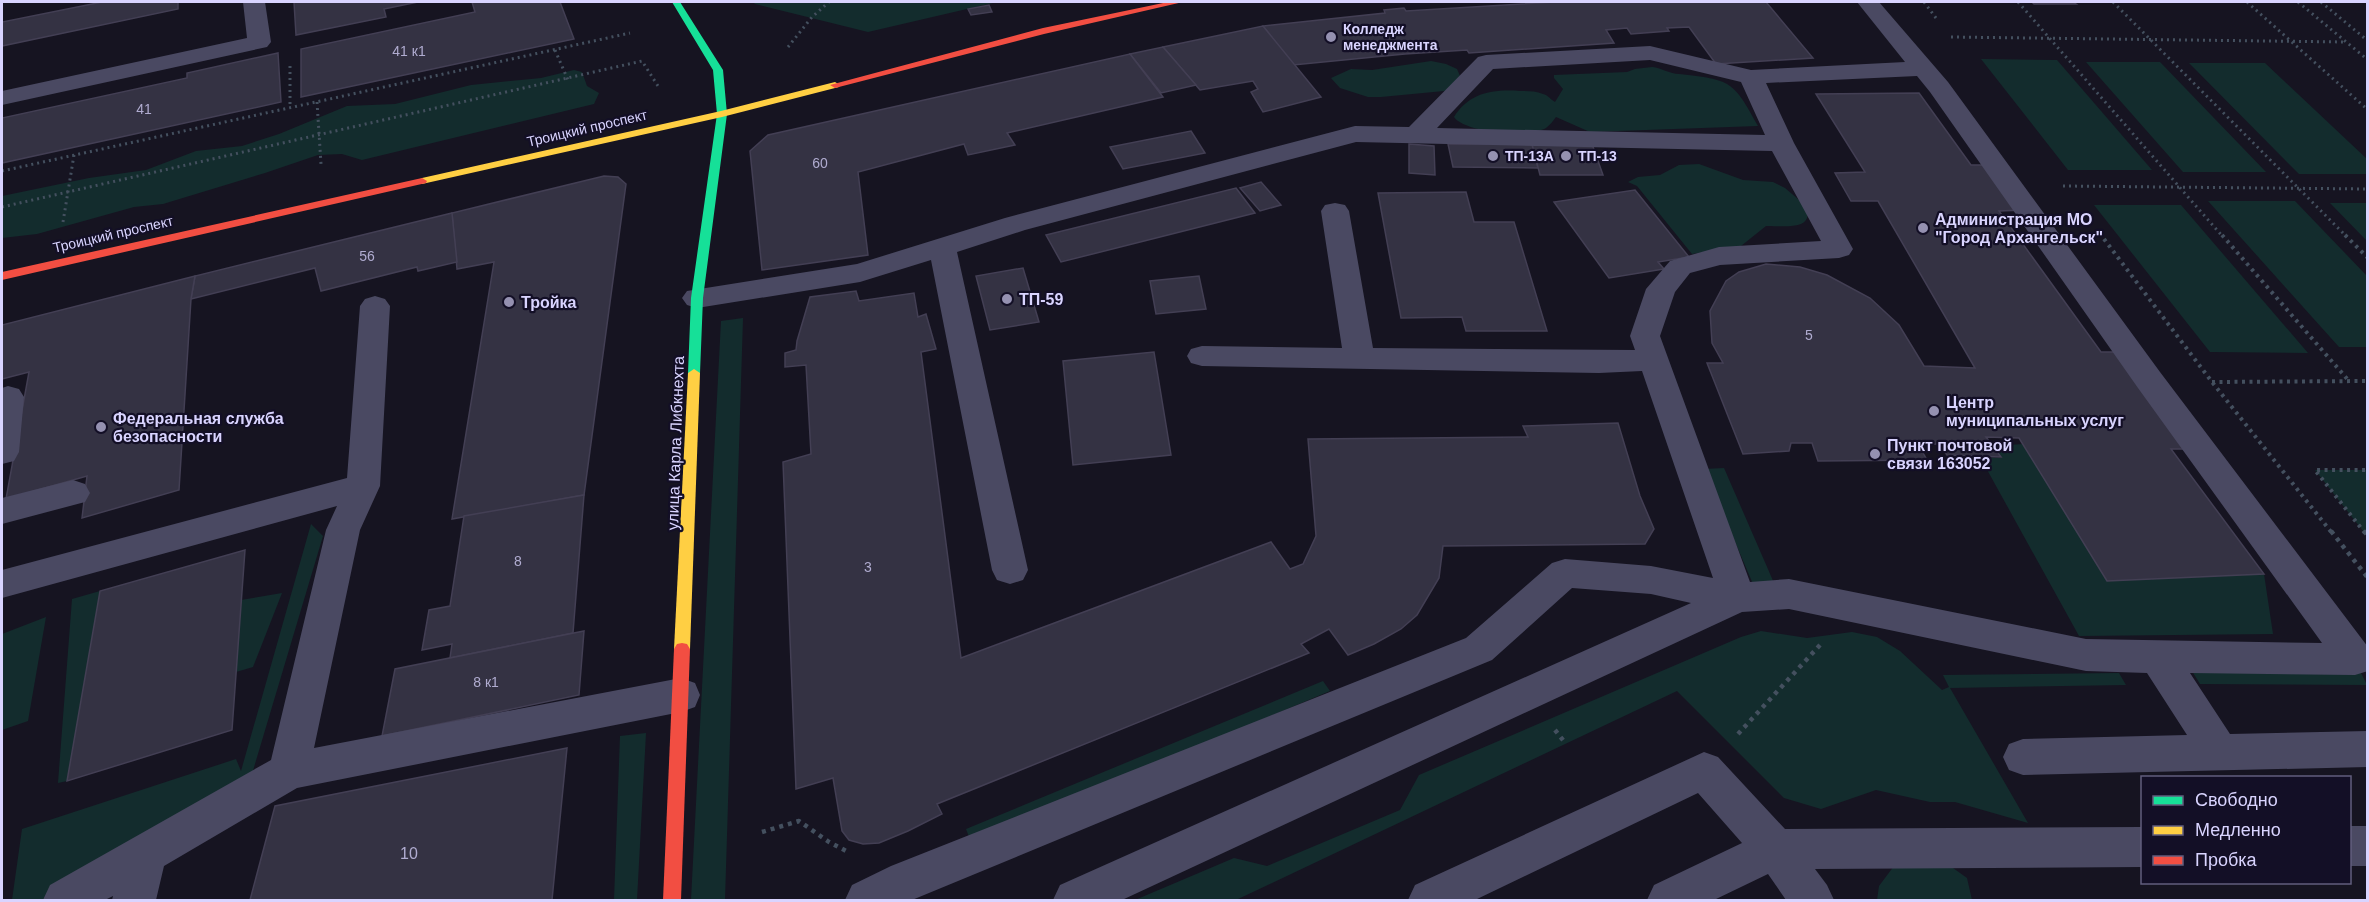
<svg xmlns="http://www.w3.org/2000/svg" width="2369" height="902" font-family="Arial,sans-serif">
  <rect width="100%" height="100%" fill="#161421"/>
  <g fill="#132c2d">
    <polygon points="753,2 997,2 868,32 755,4"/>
    <polygon points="1981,59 2057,60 2152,170 2068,170"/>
    <polygon points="1431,61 1446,64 1457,69 1460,76 1453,87 1444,91 1381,97 1368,97 1340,88 1331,78 1351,69 1372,70"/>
    <polygon points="2086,62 2160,62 2266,172 2183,172"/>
    <polygon points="2189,63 2265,63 2367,159 2367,174 2299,174"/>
    <path d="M1652,67c10,1 18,7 27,7 52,6 54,6 79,52l-168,6 -34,-15c-3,4 -6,8 -10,11 -17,10 -81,5 -92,-11 15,-24 38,-28 66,-26 7,0 16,0 23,3 5,1 7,5 12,8l8,-13 -9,-11v-3l73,-3 8,-3z"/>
    <polygon points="574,70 582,72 587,86 599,93 594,104 362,160 342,154 318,155 265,173 163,204 134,207 37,234 2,238 2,196 89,178 146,170 196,151 242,146 279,134 347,106 395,104 471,85 541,78"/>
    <path d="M1699,164l44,16 30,2 12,6 20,17c13,28 -27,20 -39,21l-25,20 -49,8 -55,-68 -9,-4 10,-5 22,-2 19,-10z"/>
    <polygon points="2208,201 2295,201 2367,276 2367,347 2339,347"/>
    <polygon points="2330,203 2367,203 2367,241"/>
    <polygon points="2094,205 2181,205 2308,353 2210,352"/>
    <polygon points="743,318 725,900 691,900 721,321"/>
    <polygon points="2023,444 2107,581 2264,574 2273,634 2079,636 1980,457 2002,458 1994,446"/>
    <polygon points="1724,468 1774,583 1753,584 1704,469"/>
    <polygon points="2315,470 2367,470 2367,536"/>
    <polygon points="311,524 323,536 252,774 42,900 12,900 22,829 236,759 241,771"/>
    <polygon points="100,591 67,781 58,783 72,599"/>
    <polygon points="282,593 253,667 236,672 241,600"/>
    <polygon points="46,617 28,721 2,730 2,634"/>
    <polygon points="1761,631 1807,638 1852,632 1877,637 1900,651 1942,690 1949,687 1943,675 2119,673 2126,685 1950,688 2028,823 1955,802 1930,802 1876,790 1821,809 1784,798 1677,691 1236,900 1135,900 1234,858 1267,866 1400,810 1419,775 1741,637"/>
    <polygon points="2192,671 2361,673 2367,685 2200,684"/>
    <polygon points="1323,681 1330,691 971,842 966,829"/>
    <polygon points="646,733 637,900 614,900 620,736"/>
    <polygon points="1894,866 1953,868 1967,878 1972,900 1877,900 1879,886"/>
  </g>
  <g fill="#343243" stroke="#433f54" stroke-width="1.5">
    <polygon points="102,2 178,2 178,9 2,46 2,22"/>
    <polygon points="294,2 418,2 384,9 386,17 296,35"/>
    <polygon points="472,2 560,2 574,39 301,97 301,49 475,12"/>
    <polygon points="1555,2 1766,2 1813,58 1716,64 1689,27 1667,28 1669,31 1631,34 1627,28 1606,30 1614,43 1469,53 1467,50 1405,54 1293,65 1263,26 1385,13 1384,10 1404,8 1406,11"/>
    <polygon points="2032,2 2073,2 2076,4 2034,4"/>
    <polygon points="989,5 992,12 971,15 968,9"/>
    <polygon points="1263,26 1321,97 1263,112 1251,92 1258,89 1253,81 1200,90 1163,47"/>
    <polygon points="1163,47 1196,85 1161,93 1130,54"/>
    <polygon points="278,53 281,102 2,163 2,118 187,78 187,73"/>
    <polygon points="1130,54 1163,97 1007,133 1015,145 968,155 964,144 858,172 868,255 762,270 750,151 768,135"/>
    <polygon points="1919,93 1971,165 1991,165 2025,210 1999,211 2101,352 2125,352 2194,449 2171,449 2264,574 2107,581 2019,438 1986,437 2001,457 1947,455 1939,444 1918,444 1927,460 1818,461 1812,443 1791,443 1789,451 1743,454 1707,363 1723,363 1712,343 1710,311 1726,281 1739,272 1766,264 1800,267 1827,275 1870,298 1899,325 1924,366 1975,368 1878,201 1851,201 1835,173 1865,172 1816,94"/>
    <polygon points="1191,131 1205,153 1123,169 1110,147"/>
    <polygon points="1409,144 1434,146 1435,175 1409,173"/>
    <polygon points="1448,144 1532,144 1538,168 1453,167"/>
    <polygon points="1532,144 1592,144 1603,175 1540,175"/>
    <polygon points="604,176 618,177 626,184 584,495 452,519 494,262 457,269 452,213"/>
    <polygon points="1261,182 1281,205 1260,211 1240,188"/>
    <polygon points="1236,188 1255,213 1061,262 1046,235"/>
    <polygon points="1635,190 1689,257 1658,262 1664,269 1609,278 1554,202"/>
    <polygon points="1466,192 1474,222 1514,222 1547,331 1466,331 1462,317 1401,318 1378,193"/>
    <polygon points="452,213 457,262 418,271 417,267 321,291 315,268 191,299 195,276"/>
    <polygon points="1023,268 1039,322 990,330 976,276"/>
    <polygon points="195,276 191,299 179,490 82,518 87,476 6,499 29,372 2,379 2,325"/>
    <polygon points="1199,276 1206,309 1156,314 1150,281"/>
    <polygon points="856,291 859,301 914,293 918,317 926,314 936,349 921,352 961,658 1271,542 1290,569 1303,564 1316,536 1308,439 1528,437 1523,426 1618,423 1640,496 1654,529 1645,544 1443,546 1439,578 1417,615 1401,629 1374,644 1348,655 1329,629 1301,644 1309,653 937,804 942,814 908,831 879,843 863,844 849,840 842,831 833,778 796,789 783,462 811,454 806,365 785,367 785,353 796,350 797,341 810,297"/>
    <polygon points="1154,352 1171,455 1073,465 1063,361"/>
    <polygon points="584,495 573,633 450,658 452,644 422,650 429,610 450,606 464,516"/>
    <polygon points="245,550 232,730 67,781 100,591"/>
    <polygon points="584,631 579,695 382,736 395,669"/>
    <polygon points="567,748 552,900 250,900 275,806"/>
  </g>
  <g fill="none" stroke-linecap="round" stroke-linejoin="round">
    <g stroke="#44505f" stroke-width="3" stroke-dasharray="2 4" stroke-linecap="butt">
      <polyline points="1924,2 1936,18"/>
      <polyline points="2018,2 2223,237"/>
      <polyline points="2113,2 2347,237"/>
      <polyline points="2247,2 2368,110"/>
      <polyline points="2298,2 2368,60"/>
      <polyline points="2321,2 2368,41"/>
      <polyline points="1951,37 2345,42"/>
      <polyline points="788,47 812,17 829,2"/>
      <polyline points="555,50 568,80"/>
      <polyline points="290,66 290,107"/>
      <polyline points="317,102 321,164"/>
      <polyline points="2,171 630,33"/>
      <polyline points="2063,186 2368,189"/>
      <polyline points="2,207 642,61 658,86"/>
      <polyline points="63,222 74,155"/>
    </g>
    <g stroke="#44505f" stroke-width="4" stroke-dasharray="3 4.5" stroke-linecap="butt">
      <polyline points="2222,235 2349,381"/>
      <polyline points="2345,235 2368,258"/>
      <polyline points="2104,239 2212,382 2332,533"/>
      <polyline points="2212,382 2368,381"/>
      <polyline points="2365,533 2315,470 2368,470"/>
    </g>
    <g stroke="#44505f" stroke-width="4.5" stroke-dasharray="4 5" stroke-linecap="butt">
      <polyline points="2331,531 2368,578"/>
      <polyline points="2364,531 2368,536"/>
      <polyline points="1555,730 1566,744"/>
      <polyline points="1738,734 1820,645"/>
      <polyline points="762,832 799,821 829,842 850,853"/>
    </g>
    <g fill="#4a4962" fill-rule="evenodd">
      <polygon points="243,2 265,2 271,42 267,47 2,105 2,91 247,38"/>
      <path d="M1857,2h22l69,80 212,290 208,275v24l-13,4 -165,-2 40,61 138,-3v36l-345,8 -14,-5 -6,-13 6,-13 14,-5 164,-4 -40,-62 -61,-2 -297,-62 -47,3 -620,288h-69l7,-15 631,-282 -40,-9 -79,-6 -80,72 -580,240h-67l7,-15 39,-19 575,-228 86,-75 13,-4 86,7 62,12 -71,-207 -43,2 -397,-7 -11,-3 -4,-7 4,-7 11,-3 140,2 -21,-137 4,-6 10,-2 10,2 4,6 24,137 262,2 -5,-14 16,-47 24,-28 49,-14 102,-6 -49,-90 -416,-9 -331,88 -68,22 71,318 -5,10 -13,4 -13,-4 -5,-10 -61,-310 -71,22 -163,26 -10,-3 -5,-7 5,-7 170,-27 148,-46 350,-92 54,1 69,-70 8,-2 164,-9 101,24 154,-8zM1650,60l91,22 24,53 -328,-7 56,-59zM1917,76l13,16 208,296 184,255 -236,-4 -297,-60 -39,3 -90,-246 15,-44 15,-19 30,-8 119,-7 10,-3 4,-6 -59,-106 -28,-60z"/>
      <polygon points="375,296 385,299 390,306 380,486 360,530 314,748 681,678 695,683 700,695 695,707 681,712 297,788 164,866 156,900 112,900 113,896 105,900 43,900 50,885 271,760 326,530 337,506 2,598 2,570 347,478 360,306 365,299"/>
      <polygon points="8,386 19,389 24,397 19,452 14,461 2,464 2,388"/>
      <polygon points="73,480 85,484 90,493 85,502 2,524 2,498"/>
      <polygon points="1704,752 1718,757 1785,829 2142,827 2142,867 1815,869 1827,885 1834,900 1786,900 1768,874 1714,900 1647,900 1654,885 1742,843 1698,793 1475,900 1408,900 1415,885"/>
      <rect x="2350" y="826" width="18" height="40"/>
    </g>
    <polygon fill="#16e098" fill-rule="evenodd" points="672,2 680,2 723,70 727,114 703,298 700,373 694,377 688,373 691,298 717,114 713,70"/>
    <g fill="#ffcf43" fill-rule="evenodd">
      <polygon points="835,82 840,85 839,87 722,117 422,184 417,181 422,178 721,111"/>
      <polygon points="694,369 700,373 690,649 687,654 682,655 677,654 674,649 688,373"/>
    </g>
    <g fill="#f24e42" fill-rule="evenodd">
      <polygon points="1168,2 1183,2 1044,34 835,88 830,85 1043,28"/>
      <polygon points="422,178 427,181 426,183 2,280 2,272"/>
      <polygon points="682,643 687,644 690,649 681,900 663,900 674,649 677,644"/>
    </g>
  </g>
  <g fill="#9591b1" stroke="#130f26" stroke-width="2">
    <circle cx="1331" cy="37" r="6"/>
    <circle cx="1493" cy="156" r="6"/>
    <circle cx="1566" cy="156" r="6"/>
    <circle cx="1923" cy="228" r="6"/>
    <circle cx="1007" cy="299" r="6"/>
    <circle cx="509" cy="302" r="6"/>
    <circle cx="1934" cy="411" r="6"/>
    <circle cx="101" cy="427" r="6"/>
    <circle cx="1875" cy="454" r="6"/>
  </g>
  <g text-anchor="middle" stroke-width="4.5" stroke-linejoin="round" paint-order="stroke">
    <g font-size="14" font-weight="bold" fill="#d9d4ff" stroke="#130f26" text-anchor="start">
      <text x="1343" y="34">Колледж<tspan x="1343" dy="16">менеджмента</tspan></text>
      <text x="1505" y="161">ТП-13А</text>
      <text x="1578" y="161">ТП-13</text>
    </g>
    <g font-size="14" fill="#b0acd0">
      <text x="409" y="56">41 к1</text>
      <text x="144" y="114">41</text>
      <text x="820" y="168">60</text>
      <text x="367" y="261">56</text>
      <text x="1809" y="340">5</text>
      <text x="518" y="566">8</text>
      <text x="868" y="572">3</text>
      <text x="486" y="687">8 к1</text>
    </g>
    <g font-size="14" fill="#d9d4ff" stroke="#130f26">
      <text transform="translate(587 128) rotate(-13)" y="5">Троицкий проспект</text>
      <text transform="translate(113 234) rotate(-13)" y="5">Троицкий проспект</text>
    </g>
    <g font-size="16" font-weight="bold" fill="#d9d4ff" stroke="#130f26" text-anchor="start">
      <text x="1935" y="225">Администрация МО<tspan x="1935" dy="18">"Город Архангельск"</tspan></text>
      <text x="1019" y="305">ТП-59</text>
      <text x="521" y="308">Тройка</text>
      <text x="1946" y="408">Центр<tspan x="1946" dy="18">муниципальных услуг</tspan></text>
      <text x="113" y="424">Федеральная служба<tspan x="113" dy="18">безопасности</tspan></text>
      <text x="1887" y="451">Пункт почтовой<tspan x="1887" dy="18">связи 163052</tspan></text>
    </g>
    <g font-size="16" fill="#d9d4ff" stroke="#130f26">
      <text transform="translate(675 443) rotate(-88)" y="6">улица Карла Либкнехта</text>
    </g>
    <g font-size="16" fill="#b0acd0">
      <text x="409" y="859">10</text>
    </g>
  </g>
  <rect width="2369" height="902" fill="none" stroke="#d9d4ff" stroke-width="6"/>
  <rect x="2141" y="776" width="210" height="108" fill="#130f26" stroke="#625e7d" stroke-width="1.5"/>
  <rect x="2153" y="796" width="30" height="9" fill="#16e098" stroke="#625e7d" stroke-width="1.5"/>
  <text x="2195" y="806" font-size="18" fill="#d9d4ff">Свободно</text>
  <rect x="2153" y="826" width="30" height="9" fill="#ffcf43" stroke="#625e7d" stroke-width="1.5"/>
  <text x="2195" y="836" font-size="18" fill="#d9d4ff">Медленно</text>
  <rect x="2153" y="856" width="30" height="9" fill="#f24e42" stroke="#625e7d" stroke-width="1.5"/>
  <text x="2195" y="866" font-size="18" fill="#d9d4ff">Пробка</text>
</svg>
